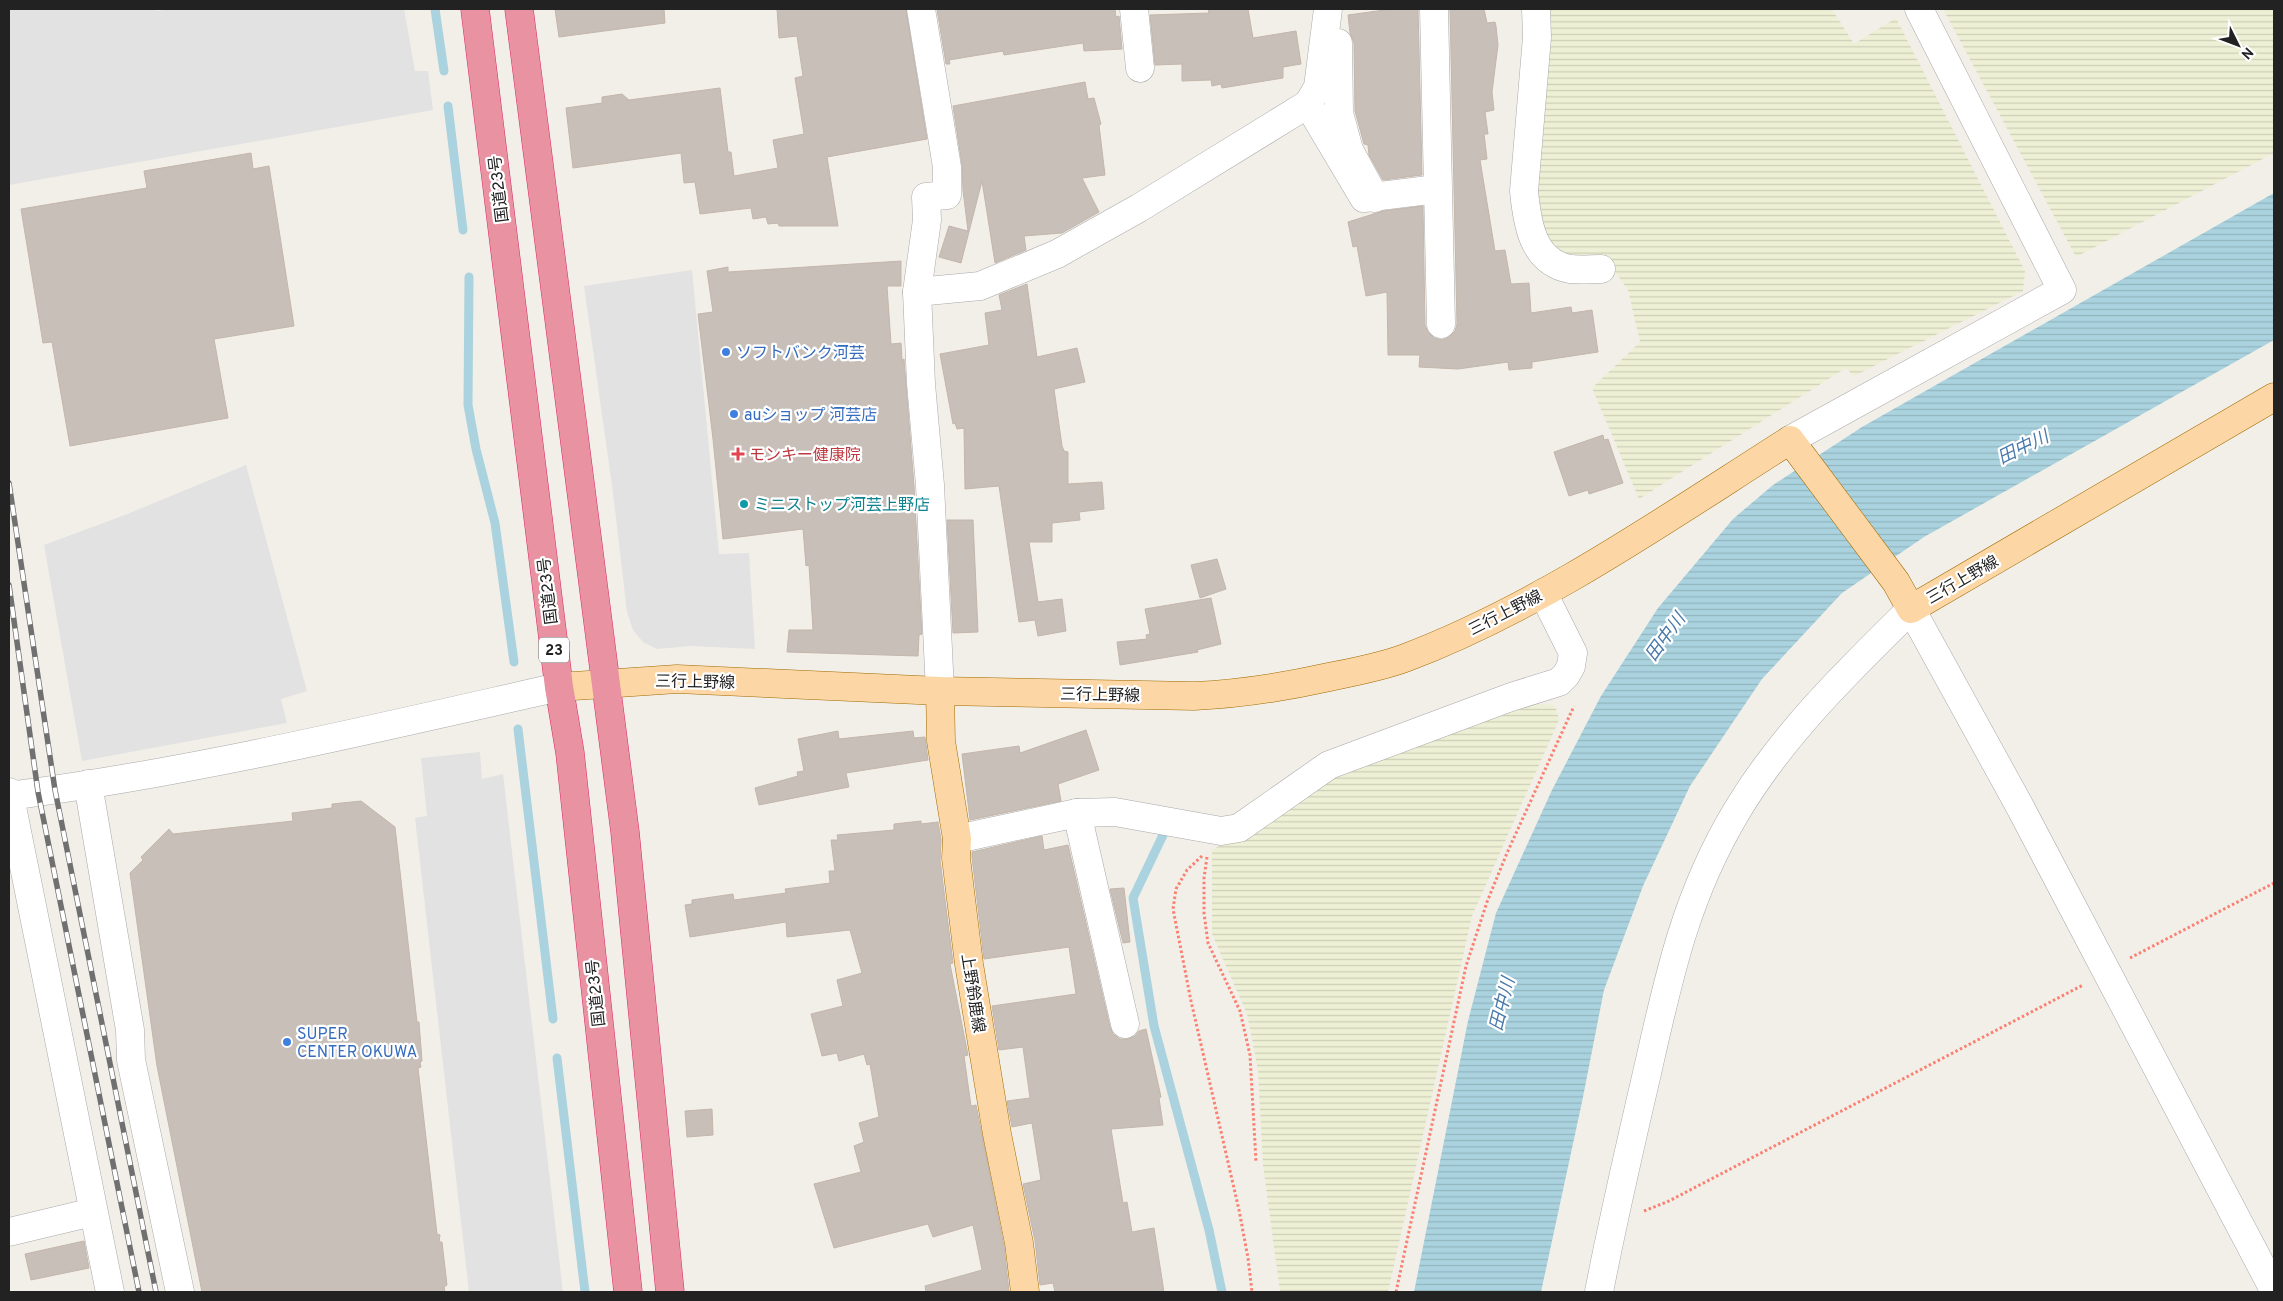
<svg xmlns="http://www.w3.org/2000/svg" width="2283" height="1301" font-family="Overpass,'Noto Sans JP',sans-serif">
  <defs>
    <pattern id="farmland-rules" width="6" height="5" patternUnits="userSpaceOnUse" patternTransform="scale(1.25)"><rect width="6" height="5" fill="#eef0d5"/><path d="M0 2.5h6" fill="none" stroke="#ccceb7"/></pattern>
    <pattern id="water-rules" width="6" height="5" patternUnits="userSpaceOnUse" patternTransform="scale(1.25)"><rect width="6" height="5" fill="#aad3df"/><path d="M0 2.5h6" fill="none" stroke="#92b5bf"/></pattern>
  </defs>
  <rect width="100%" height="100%" fill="#f2efe9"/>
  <g fill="url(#farmland-rules)">
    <polygon points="1542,9 1832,9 1854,44 1896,18 2025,271 2023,291 1854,376 1846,368 1639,499 1592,388 1640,342 1628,290 1608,262 1557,259 1531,200"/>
    <polygon points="1943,9 2274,9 2274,153 2076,257"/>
    <polygon points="1535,704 1555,705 1559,720 1472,916 1388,1292 1280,1292 1263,1165 1258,1070 1247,1014 1212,934 1212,850 1336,774"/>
  </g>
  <g fill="#e2e2e2">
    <polygon points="9,9 156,9 156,11 174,9 404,9 415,71 428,71 433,110 9,185"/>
    <polygon points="692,270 719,554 749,553 755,649 691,646 657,649 643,642 633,630 627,612 613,493 584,286"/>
    <polygon points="246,465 307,691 281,699 287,723 82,761 44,545 125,515"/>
    <polygon points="480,752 482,779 503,774 563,1292 469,1292 415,818 427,816 421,758"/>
  </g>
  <polygon fill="url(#water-rules)" points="2274,193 2274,340 1924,537 1842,593 1762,679 1690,786 1643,886 1604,990 1582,1102 1541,1292 1414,1292 1468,1021 1496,913 1552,790 1601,696 1658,608 1733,519 1773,485 1862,427"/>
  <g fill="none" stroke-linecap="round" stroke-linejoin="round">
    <g stroke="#aad3df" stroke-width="9">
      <polyline points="435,9 444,71"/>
      <polyline points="448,106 463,230"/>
      <polyline points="469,277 468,405 476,449 495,523 514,662"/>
      <polyline points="518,729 553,1019"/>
      <polyline points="1163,835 1133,898 1154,1026 1209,1230 1222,1292"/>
      <polyline points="557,1058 585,1292"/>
    </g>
  </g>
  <g fill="#c7bfb8" stroke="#c4b6ab">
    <polygon points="555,9 664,9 665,23 559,37"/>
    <polygon points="777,9 906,9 927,139 827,157 838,226 779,226 778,223 768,224 766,217 753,219 751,208 700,214 695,182 684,183 681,153 573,168 566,108 602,103 602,97 622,94 629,100 720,88 728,152 731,152 734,176 778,168 773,140 804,134 795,78 803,76 797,36 779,38"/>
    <polygon points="937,9 1115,9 1116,17 1119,16 1122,49 1084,51 1083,43 1004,55 1003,51 949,60 950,64 946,64"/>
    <polygon points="1208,9 1248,9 1253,38 1296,31 1301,64 1283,67 1283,78 1222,88 1221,84 1212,86 1211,80 1182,81 1182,64 1155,65 1150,15 1209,13"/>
    <polygon points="1392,9 1418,9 1422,175 1383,180 1369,155 1368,145 1364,144 1355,111 1354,43 1350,33 1348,15"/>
    <polygon points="1450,9 1484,9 1487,23 1495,22 1496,26 1498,45 1492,92 1494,110 1485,112 1488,134 1484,134 1487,159 1480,160 1495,251 1505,250 1511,284 1529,283 1531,313 1571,307 1572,313 1592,310 1598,352 1532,362 1532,368 1509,370 1508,362 1458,369 1419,367 1420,355 1388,355 1387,292 1366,296 1357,246 1353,247 1348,222 1383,211 1423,206 1425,325 1428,332 1434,338 1442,340 1449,337 1455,331 1457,324"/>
    <polygon points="1085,82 1088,99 1094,98 1101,124 1099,125 1105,175 1082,178 1099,212 1062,233 1024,236 1026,250 995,263 982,181 961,263 939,257 949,226 968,231 963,190 962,165 953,106"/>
    <polygon points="251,153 253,169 269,166 294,326 214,339 228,418 70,446 52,342 43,343 21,209 147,188 144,171"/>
    <polygon points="901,261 901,286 887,286 891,344 901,343 902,360 904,359 914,486 922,634 919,635 918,656 787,652 789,630 813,630 809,565 806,566 803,529 723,539 713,439 698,314 713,312 707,271 728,267 728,272"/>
    <polygon points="1027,284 1037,357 1077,348 1085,382 1054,389 1062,446 1064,451 1068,452 1068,484 1102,482 1104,509 1079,512 1080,520 1052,523 1052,542 1029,542 1038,602 1062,599 1066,631 1038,636 1035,620 1019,622 999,486 965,489 964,428 957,429 955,423 953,424 940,354 989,345 985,313 1002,310 999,295"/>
    <polygon points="1603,435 1604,440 1608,439 1623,483 1589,494 1588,490 1569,496 1554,452"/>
    <polygon points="947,520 973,520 978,632 953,633"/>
    <polygon points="1217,559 1226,589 1200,598 1191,565"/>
    <polygon points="1211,598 1221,644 1197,650 1198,652 1120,665 1117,642 1147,639 1146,635 1150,634 1145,609"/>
    <polygon points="1086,730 1099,770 1058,784 1061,801 970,820 962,754 1019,746 1020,753"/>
    <polygon points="838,731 839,739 913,731 914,738 925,737 928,760 846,773 849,787 759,805 755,788 798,776 797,772 804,771 798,739"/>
    <polygon points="361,801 395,827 417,1022 419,1022 422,1061 420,1062 421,1067 418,1068 437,1234 440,1235 439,1242 442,1242 447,1285 444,1287 445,1292 202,1292 157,1066 130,873 143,860 141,857 169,829 173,834 293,821 292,813 332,808 332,804"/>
    <polygon points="921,821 921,824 938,822 941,840 940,860 953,963 950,964 968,1055 964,1056 971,1106 976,1105 1004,1246 1009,1291 926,1292 925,1286 982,1270 973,1225 933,1237 928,1224 834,1248 814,1184 861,1172 854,1146 864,1142 859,1123 879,1117 870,1064 867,1065 864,1054 839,1061 837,1053 822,1056 811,1014 843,1006 837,980 862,973 850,930 787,937 786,922 690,937 685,905 692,904 692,900 733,894 734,900 786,893 785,889 830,883 829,871 835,871 831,840 838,840 837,835 894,830 894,824"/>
    <polygon points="1042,836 1044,850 1068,845 1110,1027 1113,1034 1120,1039 1128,1039 1135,1036 1139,1031 1146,1029 1161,1097 1159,1098 1163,1125 1111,1129 1123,1203 1127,1202 1132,1232 1154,1228 1164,1292 1055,1292 1053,1283 1040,1285 1035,1241 1023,1184 1041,1180 1032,1123 1012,1127 1007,1101 1030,1098 1023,1047 999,1050 992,1006 1076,994 1069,947 984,959 972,857 972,852"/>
    <polygon points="1124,888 1130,942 1123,943 1110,889"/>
    <polygon points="712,1109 713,1135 687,1137 685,1111"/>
    <polygon points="84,1241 89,1268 31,1280 25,1254"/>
  </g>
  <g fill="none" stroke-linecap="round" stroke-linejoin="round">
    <g stroke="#a9a9a9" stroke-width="29">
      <g id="minor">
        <polyline points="921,9 947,167 947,195 926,197 927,220 917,292 921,384 930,485 940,691"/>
        <polyline points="1134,9 1140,68"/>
        <polyline points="1434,9 1441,324"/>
        <path d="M1536,9l1,28 -13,154c3,31 8,71 46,78 10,1 22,0 31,0"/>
        <polyline points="1338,43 1339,113 1349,150 1375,198"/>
        <polyline points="1308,104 1364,198 1437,189"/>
        <polyline points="917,292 980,286 1057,254 1139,208 1308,104 1318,87 1328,9"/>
        <polyline points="1790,440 2062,290 1919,9"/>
        <polyline points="88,784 130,1030 131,1060 180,1292"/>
        <polyline points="9,792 110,1292"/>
        <path d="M9,796c185,-24 368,-68 550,-109"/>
        <polyline points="1077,813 1125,1024"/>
        <polyline points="957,839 1077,813 1115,812 1221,831 1239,828 1329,765 1511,697 1559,682 1566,675 1571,666 1573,653 1543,593"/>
        <polyline points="9,1232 93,1212"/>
        <path d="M1599,1292c14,-73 31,-146 48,-219 21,-93 38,-175 88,-259 46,-78 112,-142 176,-205l108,196 255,485"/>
      </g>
    </g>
    <g stroke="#a06b00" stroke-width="29">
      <g id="major">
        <path d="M559,687l118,-8 263,12 254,5c46,-2 90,-9 135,-19 25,-5 52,-10 76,-19 137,-52 262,-140 385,-218l106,142 15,27 363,-212"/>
        <polyline points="940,691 941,741 957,839 956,858 969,964 997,1134 1019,1243 1025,1292"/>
      </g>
    </g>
    <g stroke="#dc2a67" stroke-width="29">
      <g id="highway">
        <polyline points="475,9 559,687 570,753 628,1292"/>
        <polyline points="519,9 625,832 670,1292"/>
      </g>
    </g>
    <g stroke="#fa8072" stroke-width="3" stroke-dasharray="2.5 2.5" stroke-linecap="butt">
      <polyline points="1202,856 1187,870 1176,889 1173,909 1191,1001 1239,1210 1248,1258 1252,1292"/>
      <polyline points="1207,857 1204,878 1204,913 1208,943 1240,1011 1250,1055 1256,1162"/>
      <polyline points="2130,958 2274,883"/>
      <polyline points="1644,1211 1669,1201 2083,985"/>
      <polyline points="1396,1292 1466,966 1487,902 1507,853 1574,706"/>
    </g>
    <use href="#minor" stroke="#fff" stroke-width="28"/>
    <use href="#major" stroke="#fcd6a4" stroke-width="28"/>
    <use href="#highway" stroke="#e892a2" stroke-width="28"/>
    <g stroke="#707070" stroke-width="5.5">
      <g id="rail">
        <polyline points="9,483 55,790 156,1292"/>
        <polyline points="9,585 38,792 139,1292"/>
      </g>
    </g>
    <use href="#rail" stroke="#fff" stroke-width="4" stroke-dasharray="11" stroke-linecap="butt"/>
  </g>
  <g fill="#3f7fe0" stroke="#fff" stroke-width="2">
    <circle cx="726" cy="352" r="5"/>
    <circle cx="734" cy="414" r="5"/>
    <circle cx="287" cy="1042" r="5"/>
  </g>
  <path fill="#e0444e" stroke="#fff" stroke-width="2" d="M735.5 446.5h5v5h5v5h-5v5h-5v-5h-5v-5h5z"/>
  <circle fill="#0f9aa8" stroke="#fff" stroke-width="2" cx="744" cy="504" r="5"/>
  <g text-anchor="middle" stroke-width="4.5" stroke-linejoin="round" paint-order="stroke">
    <rect fill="#fff" stroke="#646464" stroke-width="1" x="539" y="637.5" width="30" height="25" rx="4"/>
    <g font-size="15" font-weight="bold" fill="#222">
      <text x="554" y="655">23</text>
    </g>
    <g font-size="16" fill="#222" stroke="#fff">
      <text transform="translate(498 189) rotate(-97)" y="6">国道23号</text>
      <text transform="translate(1962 579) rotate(-30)" y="6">三行上野線</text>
      <text transform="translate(547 591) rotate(-97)" y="6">国道23号</text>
      <text transform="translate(1505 612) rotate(-27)" y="6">三行上野線</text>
      <text transform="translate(695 681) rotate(1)" y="6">三行上野線</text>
      <text transform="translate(1100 694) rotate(1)" y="6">三行上野線</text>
      <text transform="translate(595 993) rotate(-96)" y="6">国道23号</text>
      <text transform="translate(974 993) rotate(81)" y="6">上野鈴鹿線</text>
    </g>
    <g font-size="16" fill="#366cbe" stroke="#fff" text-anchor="start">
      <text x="736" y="358">ソフトバンク河芸</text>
      <text x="744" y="420">auショップ 河芸店</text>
      <text x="297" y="1039">SUPER<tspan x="297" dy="18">CENTER OKUWA</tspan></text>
    </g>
    <g font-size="16" fill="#be3a42" stroke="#fff" text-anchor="start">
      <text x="749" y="460">モンキー健康院</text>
    </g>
    <g font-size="16" fill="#0d838f" stroke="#fff" text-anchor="start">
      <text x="754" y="510">ミニストップ河芸上野店</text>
    </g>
    <g font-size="18" font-style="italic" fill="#4a7aab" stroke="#fff">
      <text transform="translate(2023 447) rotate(-26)" y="6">田中川</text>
      <text transform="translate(1665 637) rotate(-54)" y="6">田中川</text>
      <text transform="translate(1502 1004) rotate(-76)" y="6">田中川</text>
    </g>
  </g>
  <rect width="2283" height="1301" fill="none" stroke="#222222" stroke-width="20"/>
  <g transform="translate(2238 45) rotate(132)" stroke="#ffffff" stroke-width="4" paint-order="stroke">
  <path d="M0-4L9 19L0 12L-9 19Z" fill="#222222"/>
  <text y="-8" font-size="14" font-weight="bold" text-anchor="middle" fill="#222222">N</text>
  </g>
</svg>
